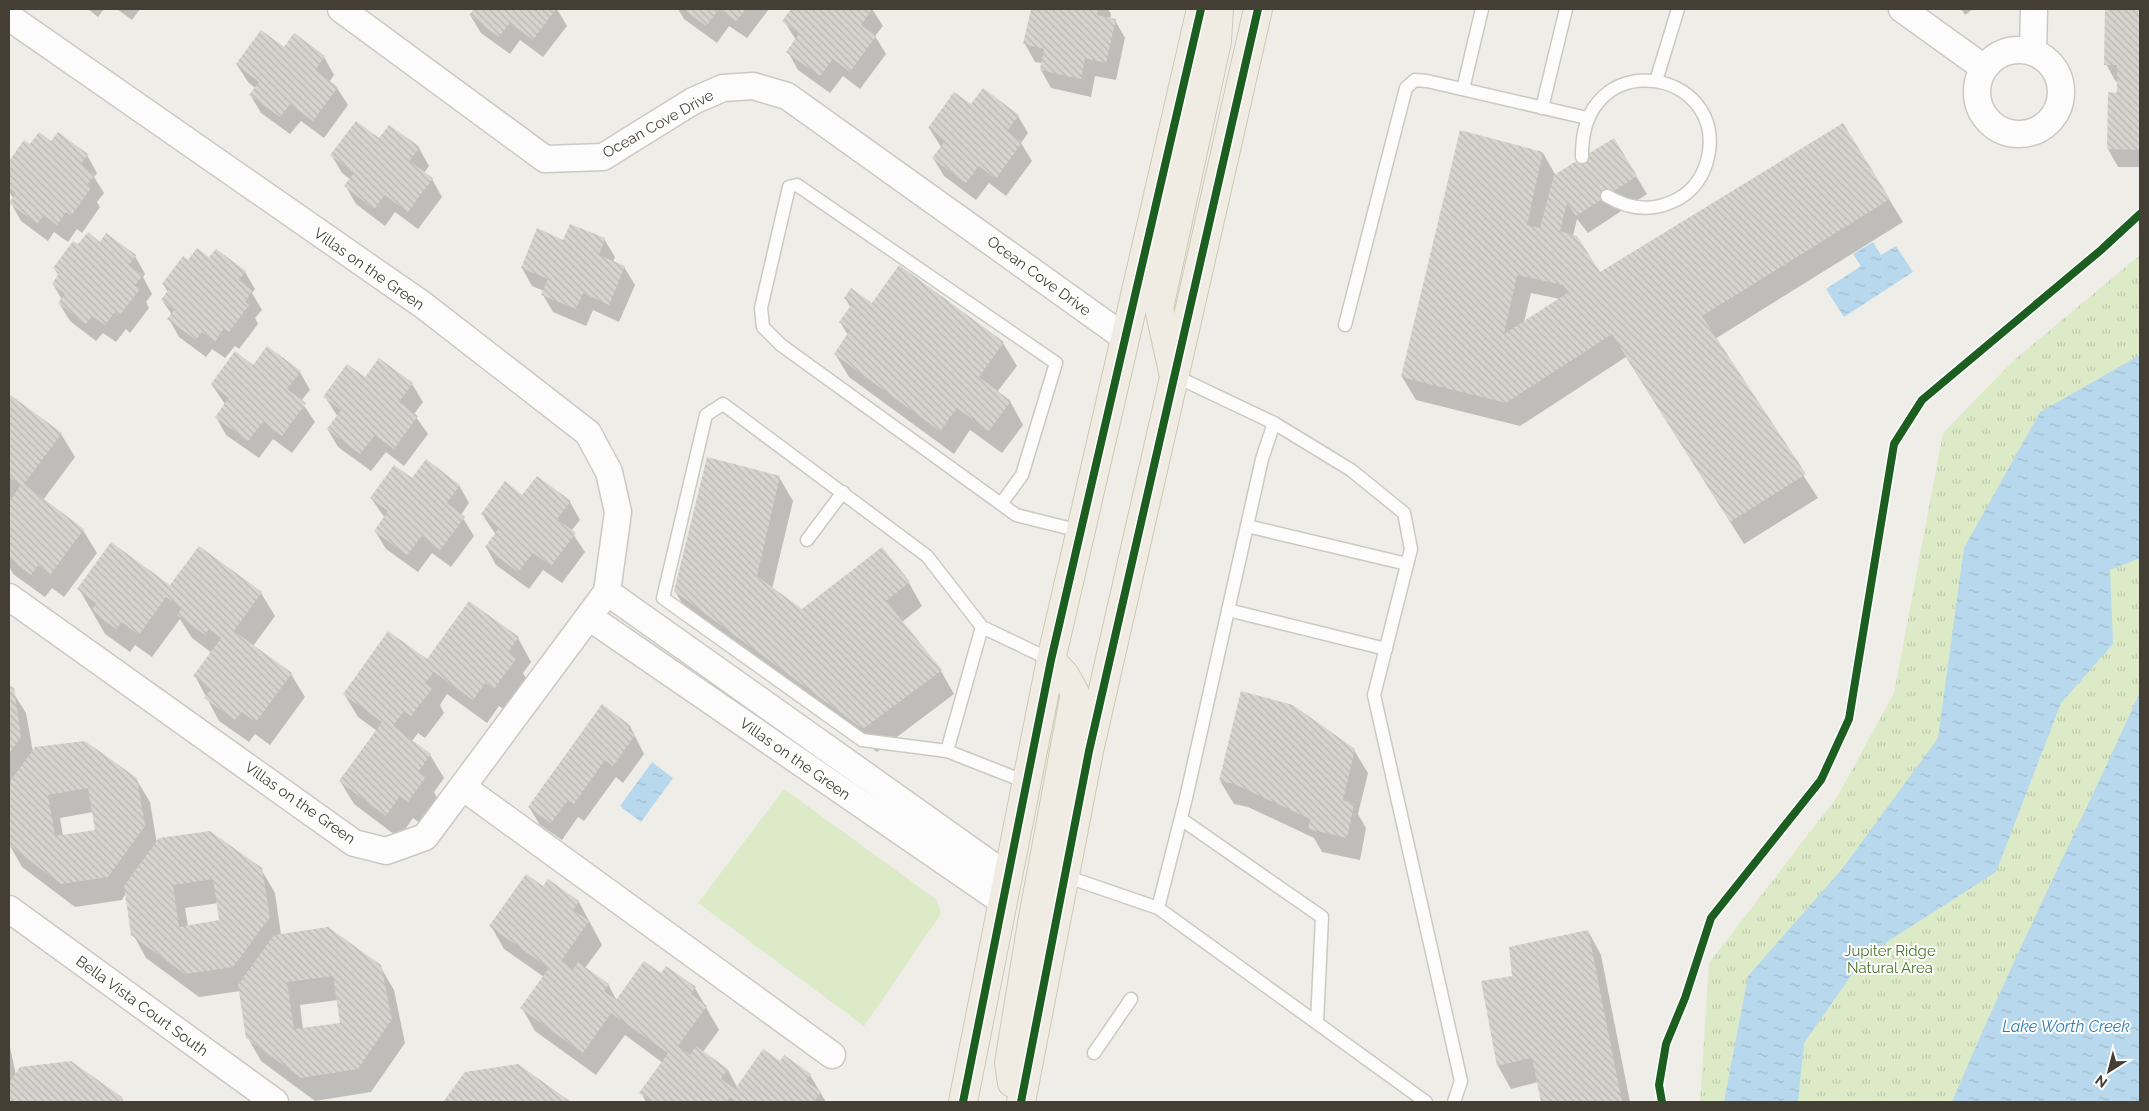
<svg xmlns="http://www.w3.org/2000/svg" width="2149" height="1111" font-family="Raleway,sans-serif">
  <defs>
    <pattern id="grass-tufts" width="24" height="20" patternUnits="userSpaceOnUse" patternTransform="scale(1.25)"><rect width="24" height="20" fill="#ddeac8"/><path d="M3 7l-1-3M5 7V3M7 7l1-3M15 17l-1-3M17 17v-4M19 17l1-3" fill="none" stroke="#bfcaac"/></pattern>
    <pattern id="water-ripples" width="26" height="14" patternUnits="userSpaceOnUse" patternTransform="scale(1.25)"><rect width="26" height="14" fill="#b8d9ed"/><path d="M2 4q2-2 4 0t4 0M15 11q2-2 4 0t4 0" fill="none" stroke="#a0bbcc"/></pattern>
    <pattern id="building-back-hatch" width="6" height="6" patternUnits="userSpaceOnUse" patternTransform="scale(1.25)"><rect width="6" height="6" fill="#d7d4cf"/><path d="M-1 5l2 2M0 0l6 6M5-1l2 2" fill="none" stroke="#bab7b2"/></pattern>
  </defs>
  <rect width="100%" height="100%" fill="#efede8"/>
  <polygon fill="url(#grass-tufts)" points="2140,255 2140,760 1971,1102 1700,1102 1709,963 1837,797 1894,693 1943,433 2013,361"/>
  <polygon fill="#ddeac8" points="784,789 937,900 941,914 864,1026 698,903"/>
  <g fill="url(#water-ripples)">
    <polygon points="1873,242 1881,255 1896,246 1913,272 1844,317 1826,289 1861,266 1853,254"/>
    <polygon points="2140,355 2140,558 2110,570 2113,644 2061,703 1996,872 1865,956 1804,1043 1798,1102 1724,1102 1748,976 1842,869 1938,738 1964,548 2040,412"/>
    <path d="M2140,692v410h-188c58,-138 126,-273 188,-410z"/>
    <polygon points="652,762 673,778 641,822 620,806"/>
  </g>
  <g fill="#0003" fill-rule="evenodd">
    <polygon points="88,9 104,9 98,17"/>
    <polygon points="117,9 140,9 132,20"/>
    <polygon points="475,9 557,9 567,26 543,57 520,40 510,54 481,33 470,15"/>
    <polygon points="678,9 769,9 747,38 729,26 717,43 684,19"/>
    <polygon points="793,9 872,9 883,26 875,36 886,54 860,89 843,76 830,93 798,70 788,52 796,40 784,21"/>
    <polygon points="1033,9 1108,9 1111,14 1110,19 1115,20 1125,38 1116,80 1095,76 1091,97 1051,88 1041,70 1042,63 1035,62 1025,44"/>
    <polygon points="1961,9 1973,9 1965,15"/>
    <polygon points="2106,9 2140,9 2140,167 2118,167 2108,149 2118,82 2116,82 2106,64"/>
    <polygon points="284,49 324,57 334,75 329,82 337,88 348,105 324,138 301,121 290,134 261,113 251,96 256,89 248,82 237,65"/>
    <polygon points="971,105 1018,116 1028,133 1021,143 1032,161 1006,196 989,183 976,200 944,176 933,158 941,147 929,128"/>
    <polygon points="379,140 419,148 429,166 424,173 432,179 442,197 418,229 395,212 385,226 356,204 346,187 351,180 342,173 332,156"/>
    <polygon points="25,142 30,146 52,143 87,155 97,173 94,177 104,193 97,202 100,207 82,233 77,229 68,242 54,232 48,241 21,221 11,203 14,200 9,191 9,163"/>
    <path d="M1543,153l13,23h80l11,18 -59,39 -11,-14 -4,17 27,37 289,-74 14,23 -188,117 103,159 -74,46 -118,-187 -106,69 -104,-26 -14,-23zM1531,293l29,6 -36,23z"/>
    <polygon points="604,239 615,257 613,262 624,267 635,285 619,322 593,310 586,326 553,312 543,295 544,291 532,286 522,268 564,241"/>
    <polygon points="100,243 135,256 145,274 143,277 152,294 146,302 149,308 130,333 126,329 116,342 103,333 96,341 70,321 59,303 62,300 53,284 59,276 54,268 79,246"/>
    <polygon points="210,259 245,272 255,289 252,293 262,310 255,318 258,324 239,349 235,346 225,358 212,349 206,357 179,337 169,319 172,315 162,300 168,292 163,284 188,262"/>
    <polygon points="900,267 1003,343 1017,366 997,392 1010,401 1023,425 1002,453 970,430 954,454 849,377 835,354 848,335 840,322 851,308 845,298 872,305"/>
    <polygon points="379,360 412,384 423,402 414,414 428,434 404,466 386,452 371,471 338,447 328,430 338,417 325,397 365,379"/>
    <polygon points="253,366 300,372 310,390 301,401 315,422 292,453 273,439 259,458 226,435 216,417 225,404 212,385"/>
    <polygon points="9,395 61,434 75,457 43,500 83,530 97,553 64,597 52,588 45,597 13,574 9,566"/>
    <polygon points="779,477 793,501 772,589 802,611 909,583 922,606 902,622 941,671 954,694 877,752 689,615 675,591"/>
    <polygon points="459,485 469,503 461,515 474,536 451,567 432,553 418,572 386,549 375,531 385,518 371,498"/>
    <polygon points="523,497 570,502 580,520 571,531 585,552 562,583 543,570 529,589 496,565 486,547 496,535 482,514"/>
    <polygon points="171,587 261,593 275,616 253,646 291,674 305,697 270,745 255,734 249,742 219,721 195,676 212,653 192,638 180,619 152,657 135,645 130,652 105,634 79,589"/>
    <polygon points="518,638 531,662 523,673 529,683 508,712 499,706 487,723 447,694 440,705 444,713 425,738 418,733 412,741 430,755 444,778 434,792 439,801 421,824 413,818 399,838 354,804 340,781 377,731 358,717 344,694 428,661"/>
    <path d="M9,686l17,27 7,39 103,27 14,23 7,42 104,25 14,24 6,42 99,31 14,24 11,53 -34,49 -56,9 -54,-40 -13,-23 -7,-47 -42,6 -53,-39 -13,-24 -7,-41 -4,7 -47,7 -53,-40 -13,-23zM93,812l3,19 -33,5 -3,-18zM218,903l3,18 -33,5 -3,-18zM338,1000l3,24 -38,5 -3,-24z"/>
    <polygon points="630,726 644,754 623,783 616,777 584,821 578,817 562,840 540,825 529,807"/>
    <polygon points="1354,750 1368,773 1358,814 1366,828 1360,860 1322,852 1314,838 1248,807 1234,804 1220,781"/>
    <polygon points="543,888 579,902 602,945 585,968 608,984 617,1001 662,974 695,988 719,1030 703,1052 728,1070 737,1087 780,1062 785,1057 810,1075 826,1102 646,1102 641,1093 663,1063 625,1035 596,1075 535,1031 522,1008 544,977 504,949 491,926"/>
    <polygon points="1588,931 1601,955 1630,1102 1542,1102 1538,1082 1511,1089 1498,1066 1483,982 1513,977"/>
    <polygon points="9,1042 16,1075 122,1098 124,1102 9,1102"/>
    <polygon points="518,1066 569,1102 445,1102 465,1074"/>
  </g>
  <g fill="url(#building-back-hatch)" fill-rule="evenodd">
    <polygon points="474,9 556,9 533,40 510,23 499,37 469,15"/>
    <polygon points="683,9 719,9 706,26"/>
    <polygon points="719,9 746,9 736,21"/>
    <polygon points="791,9 872,9 861,25 876,36 850,72 833,59 820,76 786,52 799,34 782,21"/>
    <polygon points="1031,9 1098,9 1097,15 1116,19 1106,63 1085,58 1081,79 1040,70 1044,49 1023,44"/>
    <polygon points="2105,9 2140,9 2140,150 2107,149 2108,92 2117,93 2117,65 2104,65"/>
    <polygon points="261,30 284,47 294,33 325,56 315,70 338,87 313,121 290,104 280,117 249,95 259,82 236,64"/>
    <polygon points="983,88 1019,115 1007,131 1022,142 996,179 979,166 966,183 932,158 945,141 928,128 954,92 971,104"/>
    <polygon points="356,121 379,138 389,125 420,147 409,161 433,178 408,212 385,195 374,209 344,186 354,173 330,155"/>
    <path d="M1843,123l47,76 -188,117 104,158 -76,48 -118,-188 -106,69 -105,-26 59,-247 83,22 -16,73 13,3 14,-53 60,-37 23,38 -61,40 -9,-13 -7,28 17,5 23,36zM1517,275l46,10 6,7 -65,42z"/>
    <polygon points="39,132 51,141 58,132 88,154 81,164 95,175 87,185 91,188 71,216 66,212 57,225 44,215 37,224 9,203 16,193 9,188 9,176 11,173 9,171 9,161 24,140 30,144"/>
    <polygon points="570,224 605,238 599,255 625,266 609,305 583,293 576,309 541,295 548,279 521,268 537,228 563,240"/>
    <polygon points="88,232 100,242 106,233 136,255 129,265 143,275 135,285 140,289 119,316 115,312 105,325 92,316 86,324 58,303 65,294 52,284 59,273 53,268 73,241 78,244"/>
    <polygon points="197,248 209,257 216,249 246,271 239,280 252,291 245,302 249,305 229,332 224,328 215,342 202,332 196,340 167,319 174,310 161,300 169,289 162,284 183,256 188,260"/>
    <polygon points="899,265 1004,342 979,377 1011,401 989,431 957,408 940,431 834,354 850,330 839,322 852,304 844,298 851,288 872,303"/>
    <polygon points="267,346 301,371 287,389 306,403 282,436 263,422 248,441 215,417 229,398 211,384 235,351 253,365"/>
    <polygon points="379,358 413,383 399,402 418,416 394,449 375,435 360,454 327,429 341,410 323,397 347,364 365,377"/>
    <polygon points="9,394 62,433 24,484 84,529 50,575 38,565 31,575 9,558 9,502 21,485 10,478 9,480"/>
    <polygon points="707,457 780,476 757,576 802,609 882,547 910,582 886,601 942,670 863,729 674,591"/>
    <polygon points="426,459 460,485 447,503 465,517 440,550 422,536 407,555 374,531 388,511 370,498 394,465 412,478"/>
    <polygon points="537,476 571,501 557,519 576,533 551,566 533,553 518,572 485,547 499,528 481,514 505,481 522,495"/>
    <polygon points="111,542 170,585 199,546 262,592 234,631 292,673 256,722 242,712 235,720 204,698 211,689 193,676 221,638 209,629 205,635 177,615 182,608 166,597 139,635 122,622 116,629 91,611 96,603 77,589"/>
    <polygon points="469,601 519,637 508,652 516,659 494,689 485,683 473,700 434,672 425,683 432,689 411,716 404,711 393,726 431,754 419,771 426,777 408,802 400,796 386,816 339,781 382,722 343,694 388,631 427,659"/>
    <polygon points="9,685 14,688 21,737 9,754"/>
    <polygon points="1241,691 1293,705 1355,749 1343,800 1354,804 1347,838 1308,829 1310,819 1234,784 1219,781"/>
    <polygon points="602,704 631,726 628,730 635,735 613,766 605,760 574,804 568,800 551,823 528,807"/>
    <path d="M85,741l52,37 8,48 -37,51 -47,7 -52,-39v-62l26,-36zM88,788l7,42 -40,6 -7,-41z"/>
    <path d="M210,831l52,37 8,49 -37,50 -48,7 -54,-39 -7,-49 35,-48zM213,879l6,41 -40,7 -6,-42z"/>
    <polygon points="526,874 543,886 548,879 579,901 573,910 589,921 561,961 573,970 578,962 609,984 604,991 616,1000 644,961 661,973 666,966 696,987 691,994 707,1006 678,1046 690,1055 696,1046 728,1069 721,1079 735,1089 763,1049 780,1061 784,1055 811,1074 806,1081 821,1092 814,1102 737,1102 730,1097 726,1102 652,1102 639,1093 668,1053 611,1013 583,1053 520,1008 549,968 489,926"/>
    <path d="M328,927l53,38 11,54 -34,50 -57,9 -55,-40 -8,-53 36,-50zM333,976l7,47 -46,6 -7,-47z"/>
    <polygon points="1588,930 1622,1102 1541,1102 1532,1058 1497,1066 1481,981 1512,976 1509,947"/>
    <polygon points="71,1061 122,1097 123,1102 9,1102 9,1083 20,1067"/>
    <polygon points="518,1064 571,1102 443,1102 465,1072"/>
  </g>
  <g fill="none" stroke-linecap="round" stroke-linejoin="round">
    <g stroke="#ccc9c4" stroke-width="15">
      <g id="lane">
        <polyline points="1656,81 1678,9"/>
        <polyline points="1463,89 1482,9"/>
        <polyline points="1542,108 1566,9"/>
        <path d="M1582,157c-2,-114 145,-89 126,0 -4,18 -14,33 -30,42 -24,13 -48,11 -71,-3"/>
        <polyline points="1345,325 1406,88 1415,80 1427,81 1587,118"/>
        <polyline points="1175,376 1274,423 1351,470 1404,513 1411,549 1374,695 1461,1081 1454,1102"/>
        <polyline points="1001,504 1022,475 1056,363 797,185 789,187 761,308 763,327 781,345 1001,504 1016,515 1080,531"/>
        <polyline points="1247,526 1407,564"/>
        <polyline points="807,540 843,492"/>
        <polyline points="1228,610 1386,649"/>
        <polyline points="982,627 947,751 862,740 663,598 706,415 723,404 927,556 982,627 1051,660"/>
        <polyline points="947,751 1026,782"/>
        <polyline points="1181,819 1322,917 1317,1022"/>
        <polyline points="1065,876 1158,908 1426,1102"/>
        <polyline points="1158,908 1186,798 1262,459 1274,423"/>
        <polyline points="1094,1053 1131,999"/>
      </g>
    </g>
    <g stroke="#ccc9c4" stroke-width="29">
      <g id="street">
        <polyline points="341,9 545,159 603,157 693,101 723,88 753,86 787,96 1124,337"/>
        <polyline points="1902,9 1984,68"/>
        <polyline points="9,17 423,305 588,433 609,472 618,512 607,592 425,837 386,851 354,843 9,597"/>
        <circle cx="2019" cy="92" r="42"/>
        <polyline points="2033,52 2034,9"/>
        <polyline points="607,592 1007,876"/>
        <polyline points="589,617 1002,901"/>
        <polyline points="464,788 832,1055"/>
        <polyline points="9,909 275,1102"/>
      </g>
    </g>
    <g stroke="#d1c8b5" stroke-width="30">
      <g id="primary">
        <polyline points="1173,372 1159,308 1217,41 1219,9"/>
        <polyline points="1012,1083 1009,1063 1032,923 1075,693 1065,675 1051,660"/>
        <polyline points="963,1102 1051,660 1201,9"/>
        <polyline points="1021,1102 1089,751 1258,9"/>
      </g>
    </g>
    <use href="#lane" stroke="#fdfcfc" stroke-width="12"/>
    <use href="#street" stroke="#fdfcfc" stroke-width="26"/>
    <use href="#primary" stroke="#f0ece3" stroke-width="28"/>
    <g stroke="#fff" stroke-width="11">
      <g id="cycleway">
        <polyline points="963,1102 1051,660 1201,9"/>
        <polyline points="1021,1102 1089,751 1258,9"/>
        <polyline points="1662,1102 1659,1085 1666,1044 1685,998 1711,918 1821,780 1849,719 1894,444 1922,400 2101,250 2140,214"/>
      </g>
    </g>
    <use href="#cycleway" stroke="#1b5e20" stroke-width="8"/>
  </g>
  <g text-anchor="middle" stroke-width="4" stroke-linejoin="round" paint-order="stroke">
    <g font-size="15" fill="#453e35" stroke="#fff">
      <text transform="translate(658 124) rotate(-29)" y="5">Ocean Cove Drive</text>
      <text transform="translate(369 269) rotate(35)" y="5">Villas on the Green</text>
      <text transform="translate(1039 276) rotate(36)" y="5">Ocean Cove Drive</text>
      <text transform="translate(795 759) rotate(35)" y="5">Villas on the Green</text>
      <text transform="translate(300 803) rotate(35)" y="5">Villas on the Green</text>
      <text transform="translate(142 1006) rotate(36)" y="5">Bella Vista Court South</text>
    </g>
    <g font-size="15" fill="#487529" stroke="#fff">
      <text x="1890" y="956">Jupiter Ridge<tspan x="1890" dy="17">Natural Area</tspan></text>
    </g>
    <g font-size="16" font-style="italic" fill="#2f7caf" stroke="#fff">
      <text x="2066" y="1032">Lake Worth Creek</text>
    </g>
  </g>
  <rect width="2149" height="1111" fill="none" stroke="#453e35" stroke-width="20"/>
  <g transform="translate(2109 1071) rotate(216)" stroke="#ffffff" stroke-width="4" paint-order="stroke">
  <path d="M0-4L9 19L0 12L-9 19Z" fill="#453e35"/>
  <text y="-8" font-size="14" font-weight="bold" text-anchor="middle" fill="#453e35">N</text>
  </g>
</svg>
